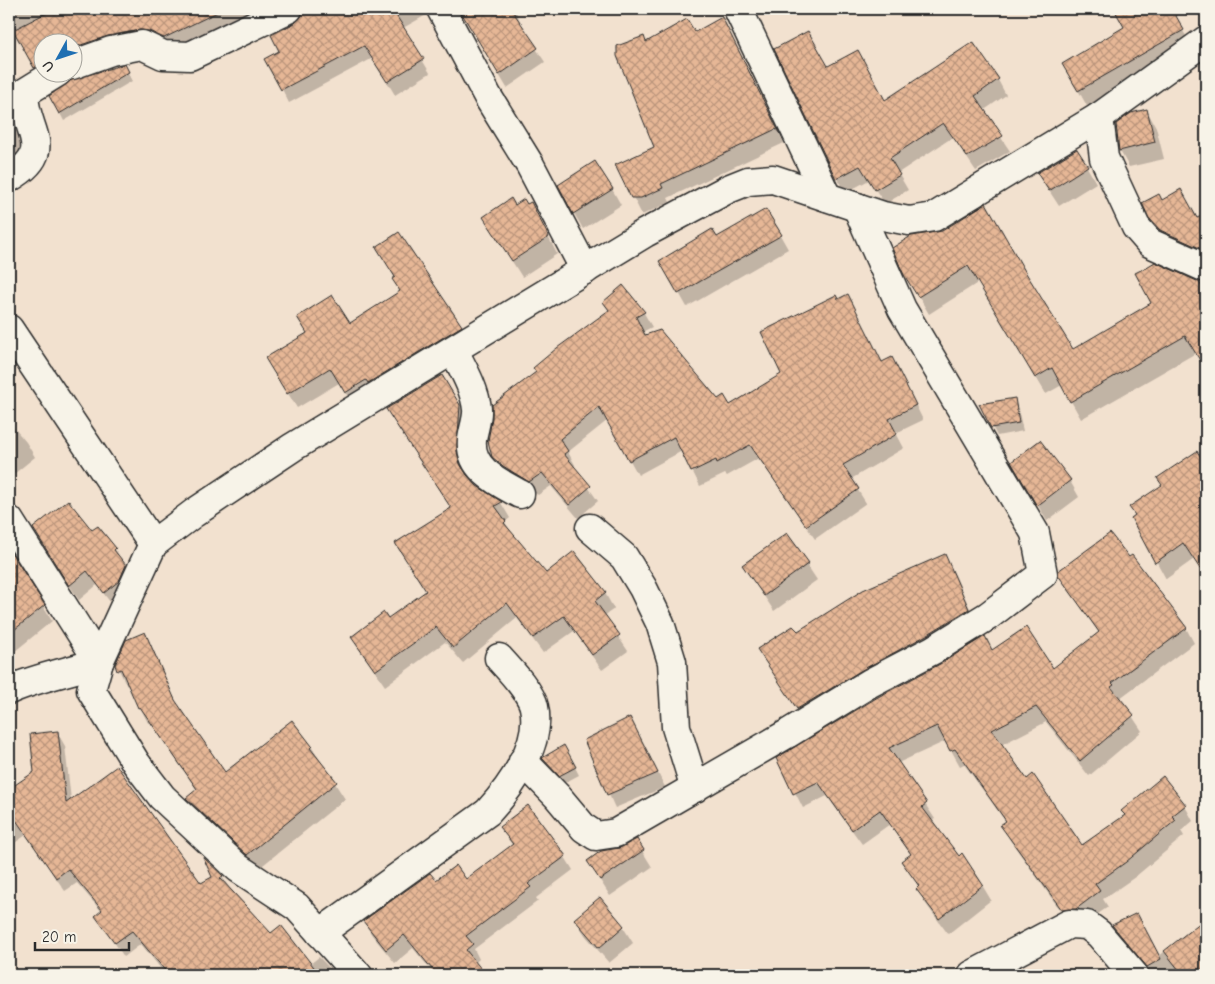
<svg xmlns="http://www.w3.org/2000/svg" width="1215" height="984" font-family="'Comic Neue',sans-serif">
  <defs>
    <pattern id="building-cross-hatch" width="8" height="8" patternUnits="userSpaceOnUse" patternTransform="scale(1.25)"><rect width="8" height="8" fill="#e6b796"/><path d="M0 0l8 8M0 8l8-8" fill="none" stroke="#bb957b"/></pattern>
  </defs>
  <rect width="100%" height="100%" fill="#f2e1cf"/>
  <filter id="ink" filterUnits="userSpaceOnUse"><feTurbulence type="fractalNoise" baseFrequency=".02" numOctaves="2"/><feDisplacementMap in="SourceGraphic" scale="10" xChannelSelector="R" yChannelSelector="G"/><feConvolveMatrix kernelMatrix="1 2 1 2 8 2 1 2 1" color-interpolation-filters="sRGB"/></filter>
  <g filter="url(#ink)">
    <g fill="#0003">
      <polygon points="9,9 288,9 172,51 72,65 72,42 42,42 43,81 9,20"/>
      <polygon points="308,9 317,9 321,16 334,9 437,9 403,28 430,73 395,95 373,58 289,103 282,89 281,52 296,24"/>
      <polygon points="455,9 515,9 523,29 545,62 507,88 463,14"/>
      <polygon points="1115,9 1170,9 1192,46 1087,106 1064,65 1126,27"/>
      <polygon points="722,19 784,143 668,198 670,202 642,215 617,165 655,147 616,48 643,38 646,43 694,33"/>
      <polygon points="124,66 132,81 64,121 51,96"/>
      <polygon points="828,68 885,101 998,80 1006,95 983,111 1010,151 976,171 953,137 898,173 908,190 885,204 869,180 845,193 837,178"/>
      <polygon points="1147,111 1156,127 1164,159 1129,167 1120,151 1117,125"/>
      <polygon points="9,113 20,131 25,150 9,163"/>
      <polygon points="1087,167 1096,183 1059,206 1048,189"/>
      <polygon points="612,189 621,205 583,229 574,213"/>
      <polygon points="1162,202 1197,220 1206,215 1206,264 1161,236 1150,218"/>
      <polygon points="531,203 557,254 522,277 494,233 515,206"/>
      <polygon points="766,210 788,249 687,307 661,261 716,238"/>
      <polygon points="894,249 1027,276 1073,351 1200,284 1206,284 1206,369 1196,353 1081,419 1062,385 1046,394 979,282 929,314 916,292"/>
      <polygon points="623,287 644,313 652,327 644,331 646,336 718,401 730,407 882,363 900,373 923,420 896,433 904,448 851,479 866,503 815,539 759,458 727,476 725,474 700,486 682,451 638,475 608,420 568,452 575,465 574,467 598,501 578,518 551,486 538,495 502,471 494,456 537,372 610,311"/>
      <polygon points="401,292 461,326 470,342 355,407 339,383 297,408 276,374"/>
      <polygon points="1014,400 1018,408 1023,431 997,436 981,405"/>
      <polygon points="459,405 469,422 465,467 468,478 476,487 501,503 510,518 505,522 514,538 545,575 574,553 605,593 614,609 604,616 628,651 602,670 574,631 543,653 517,618 463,663 445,642 385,686 352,638 388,620 427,592 452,509 387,409"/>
      <polygon points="9,422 26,442 35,457 9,478"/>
      <polygon points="1206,450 1206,578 1194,559 1166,579 1133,518 1163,486"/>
      <polygon points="1013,462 1070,481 1079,497 1047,521"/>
      <polygon points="98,527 115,549 134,581 114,607 97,585 79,600 43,543 92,532"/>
      <polygon points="787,535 817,580 774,611 744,566"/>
      <polygon points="9,551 52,621 9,656"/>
      <polygon points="944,556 955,575 979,629 809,728 759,650 798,632"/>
      <polygon points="1059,575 1186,628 1194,643 1120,698 1142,731 1089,776 1046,722 1001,745 1027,781 1082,846 1185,806 1193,821 1181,831 1184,836 1135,877 1103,899 1108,907 1085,923 1071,925 1010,840 1002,825 1006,822 964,764 960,766 946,741 898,763 935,819 931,821 982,885 991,900 948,934 926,904 917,889 919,887 902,862 911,855 890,824 862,844 827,796 803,808 778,759 992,651 1052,670 1099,633"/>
      <polygon points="145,633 180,710 225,774 311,746 345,799 258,869 196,814 188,798 197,790 150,722 148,723 129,685 127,686 119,670 116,665"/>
      <polygon points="630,718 665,787 615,808 585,741"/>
      <polygon points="57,732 65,746 71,800 201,885 222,876 231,891 271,934 310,964 319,957 336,975 166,975 141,944 124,957 97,916 102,912 77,883 65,891 26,835 9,847 9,791 35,772"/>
      <polygon points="564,746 579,775 564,783 544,759"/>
      <polygon points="501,828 565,857 573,870 536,898 538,901 474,949 479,959 475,963 484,975 435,975 413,948 395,963 372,935 364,922 436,882 466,881 513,846"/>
      <polygon points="636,841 652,867 610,896 588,861"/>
      <polygon points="575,919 623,927 633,943 609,963 585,935"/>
      <polygon points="1206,920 1206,975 1150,975 1123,942 1114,926 1159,956"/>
    </g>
    <g fill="url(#building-cross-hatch)" stroke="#2b2b2b">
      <polygon points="54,9 224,9 164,38 149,31 140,30 108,36 72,48 72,42 42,42 42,63 34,68 13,30"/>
      <polygon points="303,9 392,9 424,59 387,82 364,46 281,90 264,59 279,51 271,35 295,23 301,17"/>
      <polygon points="459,9 511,9 538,48 499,75"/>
      <polygon points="1114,9 1172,9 1184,30 1078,91 1062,64 1124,27"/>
      <polygon points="722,17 780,134 776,129 661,184 663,188 641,198 631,198 615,165 654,147 617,56 617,46 644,36 646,42 687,19 695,32"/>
      <polygon points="808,31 828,66 858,50 885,100 973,42 999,79 975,96 1003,136 967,157 943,123 890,158 900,175 875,190 860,166 836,179 774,49"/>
      <polygon points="125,64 129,72 59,114 49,96 71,80"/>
      <polygon points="1147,109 1155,142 1119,151 1116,124 1131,113"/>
      <polygon points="1077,149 1088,166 1049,191 1037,173"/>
      <polygon points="595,161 613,189 573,214 558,185"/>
      <polygon points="1181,189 1197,218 1206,214 1206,251 1160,230 1149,218 1142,203 1159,194 1162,200"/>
      <polygon points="511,198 515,205 524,199 527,204 531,202 549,237 512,261 483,217"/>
      <polygon points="986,203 1026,273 1073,349 1151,303 1135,273 1145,268 1155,262 1199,282 1206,294 1206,370 1185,336 1070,402 1052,368 1035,378 968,266 918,297 904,275 892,248 911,236 942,231"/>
      <polygon points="766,209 782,235 678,294 659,261 712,229 717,237"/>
      <polygon points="399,232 462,326 368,383 366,380 345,393 330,368 287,394 265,358 307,333 297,317 332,295 350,323 400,291 392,279 395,277 376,247"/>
      <polygon points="623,285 645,312 636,317 645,335 660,330 718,399 724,395 730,405 781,374 761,332 836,295 838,299 848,294 882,362 892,357 916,405 889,419 897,434 843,465 859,489 806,526 750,445 717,463 716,460 691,472 674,437 629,461 599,407 560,439 568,451 564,454 591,486 569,505 542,473 529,482 503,466 492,457 488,441 492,418 492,405 536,372 533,368 557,348 609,310 603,302"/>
      <polygon points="442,375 460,405 457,451 460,464 467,475 477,486 502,502 495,506 506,521 504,523 546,573 574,551 606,592 595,601 620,635 592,655 564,616 533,638 507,603 453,648 436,627 375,671 351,637 384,612 388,618 426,591 395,543 451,508 386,409"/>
      <polygon points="1015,398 1019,423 991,428 979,404"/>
      <polygon points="1040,440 1071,480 1037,506 1011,462"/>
      <polygon points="1197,451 1206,465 1206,578 1183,543 1155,563 1131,518 1135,515 1129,507 1162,485 1157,478"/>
      <polygon points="68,500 92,530 98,526 116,548 114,550 126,565 119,581 104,593 87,571 69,586 33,528"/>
      <polygon points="787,533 809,563 764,596 742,565"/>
      <polygon points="1110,533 1129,557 1132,555 1187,628 1112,683 1114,685 1111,687 1134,715 1080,761 1036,707 992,730 1027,779 1033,774 1082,845 1125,815 1121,811 1163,776 1186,805 1172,816 1176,820 1126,862 1095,884 1100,891 1076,909 1062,910 1000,825 1006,821 955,749 950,751 937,726 889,748 927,803 922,807 959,856 962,853 983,885 939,919 916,889 919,886 901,861 911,854 880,810 852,830 818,782 793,794 776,758 878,697 940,664 985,636 992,650 1026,627 1053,668 1099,632 1058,575 1058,571"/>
      <polygon points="9,549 45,605 9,634"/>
      <polygon points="945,554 969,609 925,636 862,670 797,709 757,649 793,626 798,631 863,590"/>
      <polygon points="145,632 175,700 225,772 292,720 312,746 310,748 337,782 247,855 186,798 197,789 140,707 138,708 121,669 117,671 115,665 126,640"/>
      <polygon points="630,717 658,773 607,795 584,740"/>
      <polygon points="58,731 66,803 117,766 201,883 212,877 203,857 223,876 220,878 271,933 281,925 320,975 169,975 132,931 115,943 95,916 102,910 68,869 56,878 9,810 9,789 34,772 30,734"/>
      <polygon points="564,745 576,767 559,776 542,758"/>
      <polygon points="528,805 566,856 528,884 531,887 466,936 473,944 466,950 486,975 437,975 404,935 386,950 363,921 430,873 436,880 456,865 466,879 513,844 499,827"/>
      <polygon points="637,839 644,850 600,880 587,861 601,851 619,848"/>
      <polygon points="600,897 624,926 599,948 574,919"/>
      <polygon points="1137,913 1161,959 1147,967 1112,925"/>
      <polygon points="1206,918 1206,967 1196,975 1183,975 1164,951"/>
    </g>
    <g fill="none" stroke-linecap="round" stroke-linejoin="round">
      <g stroke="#2b2b2b" stroke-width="31">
        <g id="street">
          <polyline points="441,9 488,97 530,165 585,270"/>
          <polyline points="738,9 827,197"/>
          <polyline points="72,65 111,51 142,45 163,55 190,56 288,9"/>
          <polyline points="1099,117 1104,158 1136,227 1150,243 1206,268"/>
          <path d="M9,178c49,-28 15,-46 15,-85l34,-21"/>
          <polyline points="9,329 153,544"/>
          <path d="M454,351c9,18 21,38 23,58 1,9 -4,21 -5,31 -3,29 26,42 48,54"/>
          <polyline points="9,520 99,662"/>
          <polyline points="590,528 624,557 643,588 660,623 672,662 676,727 695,788"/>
          <path d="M9,690c29,-13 60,-18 90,-28"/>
          <polyline points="523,761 558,797 584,828 596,836 616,833 787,734 870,683 933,650 988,616 1043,574 1035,533 902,309 857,207"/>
          <path d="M320,933l168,-121c23,-25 54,-68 46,-105 -3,-15 -24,-37 -35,-49"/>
          <polyline points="358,975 297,907 238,868 162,797 136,763 91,690 99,662 153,544 194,513 293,447 645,233 728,189 748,181 773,179 883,216 909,221 934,217 1099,117 1206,40"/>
          <polyline points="972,975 1069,924 1087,925 1099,934 1134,975"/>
        </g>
      </g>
      <use href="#street" stroke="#f7f3e8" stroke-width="28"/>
    </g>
  </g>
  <rect width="1215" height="984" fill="none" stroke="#f7f3e8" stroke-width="30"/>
  <rect x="15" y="15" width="1185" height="954" fill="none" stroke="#2b2b2b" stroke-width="2" filter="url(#ink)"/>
  <g transform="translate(58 58) rotate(230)"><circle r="24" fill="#f7f3e8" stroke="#a5a39c"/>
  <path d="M0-4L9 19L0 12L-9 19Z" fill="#1f6fb2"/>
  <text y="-8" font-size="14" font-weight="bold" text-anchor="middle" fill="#2b2b2b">U</text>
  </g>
  <path d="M35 942v8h94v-8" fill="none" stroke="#2b2b2b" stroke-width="2.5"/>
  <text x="42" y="942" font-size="15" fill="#2b2b2b" stroke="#f7f3e8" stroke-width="4" paint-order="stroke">20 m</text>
</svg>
